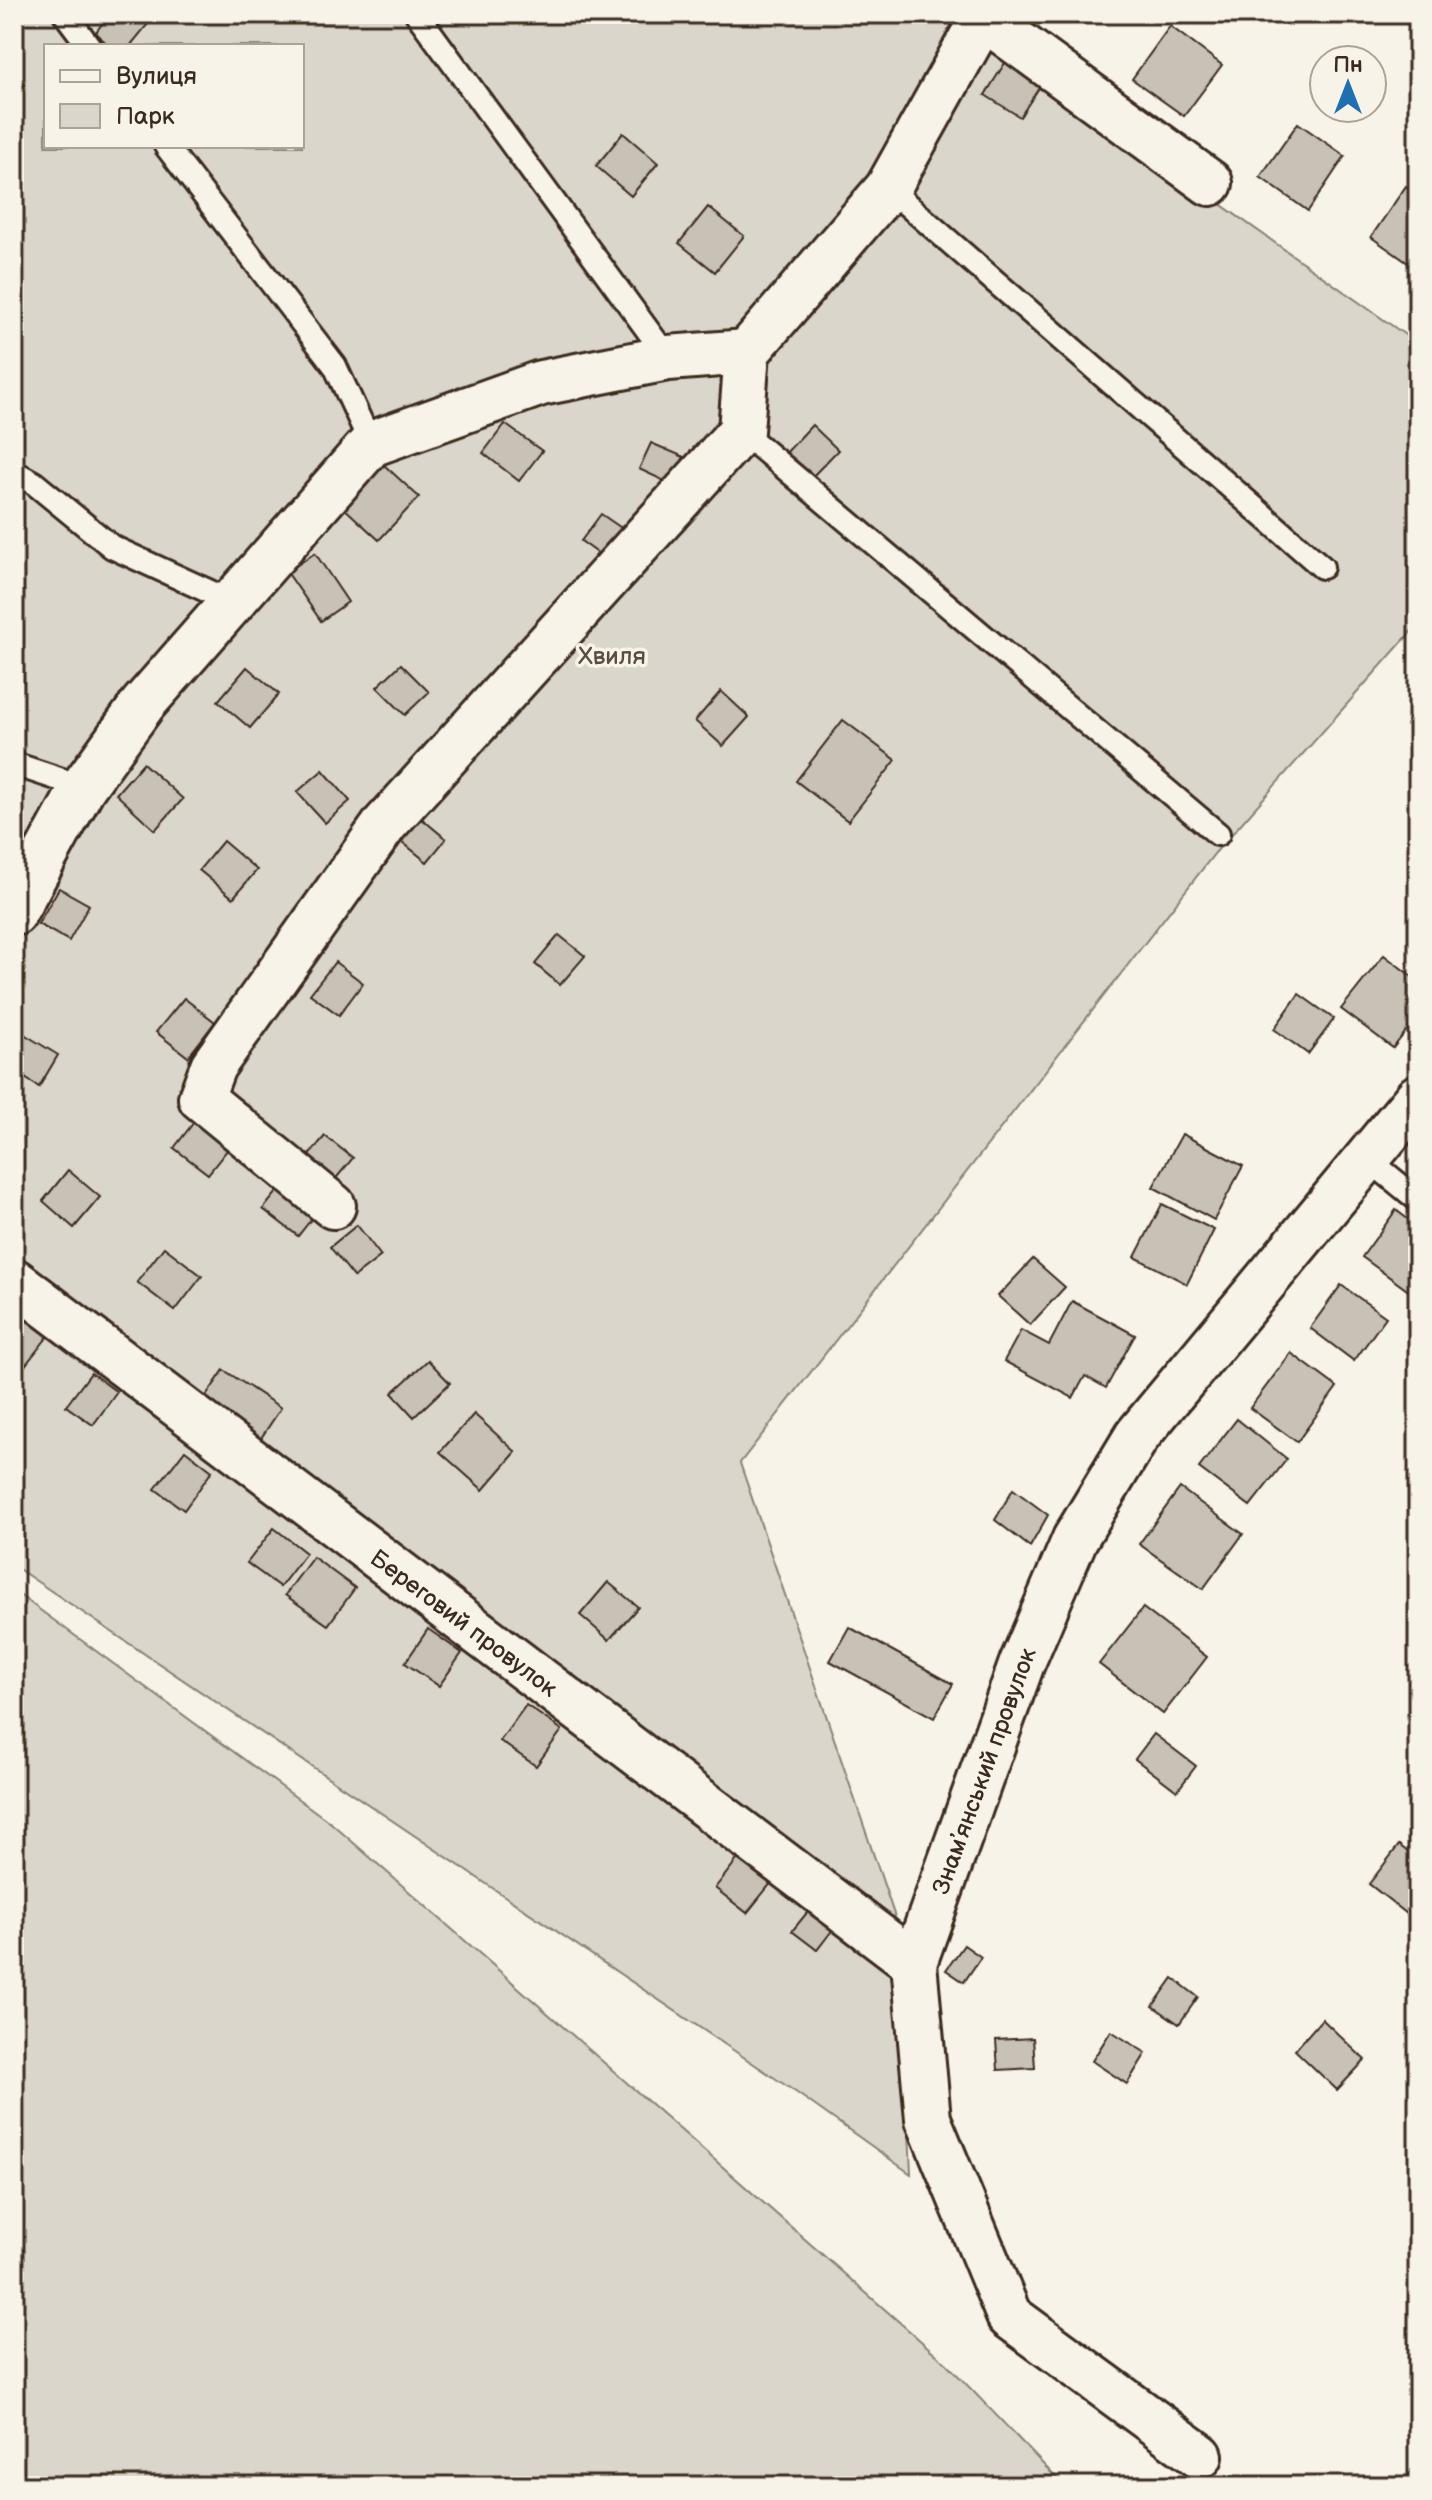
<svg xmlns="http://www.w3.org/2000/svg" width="1432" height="2500" font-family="'Balsamiq Sans',sans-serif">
  <rect width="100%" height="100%" fill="#f7f3e8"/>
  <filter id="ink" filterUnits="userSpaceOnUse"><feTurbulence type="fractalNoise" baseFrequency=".0125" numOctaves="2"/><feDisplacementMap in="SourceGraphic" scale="16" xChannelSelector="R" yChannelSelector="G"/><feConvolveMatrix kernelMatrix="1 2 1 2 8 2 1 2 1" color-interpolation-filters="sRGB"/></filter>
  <g filter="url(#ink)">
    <g fill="#dbd6cb" stroke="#8b8074" stroke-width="2" fill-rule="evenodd">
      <path d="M14,14h927l36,18 441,312v280l-203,229 -475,610 160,469 11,242 -114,-81 -783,-527zM46,46h256v100h-256z"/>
      <polygon points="14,1591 331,1823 947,2364 1064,2486 14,2486"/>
    </g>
    <g fill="#c8c1b6" stroke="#3b2a1e" stroke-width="2">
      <polygon points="110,14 136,14 148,24 130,46 110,46 95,33"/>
      <polygon points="1170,26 1222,65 1184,116 1132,79"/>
      <polygon points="1008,58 1044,80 1020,117 985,95"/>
      <polygon points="1298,123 1345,156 1308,211 1260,177"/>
      <polygon points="623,133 658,163 631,196 596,166"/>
      <polygon points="1406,186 1418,194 1418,270 1371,237"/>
      <polygon points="708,207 744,236 715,272 679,243"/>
      <polygon points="505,424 542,451 519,481 483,453"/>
      <polygon points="812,425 838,450 810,479 784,455"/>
      <polygon points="651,443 684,457 671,484 639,469"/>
      <polygon points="383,464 419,497 379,540 343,507"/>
      <polygon points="601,514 630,534 610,562 581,541"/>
      <polygon points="315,553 348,602 321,621 287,572"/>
      <polygon points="401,664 429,692 405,715 377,687"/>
      <polygon points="247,667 279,694 250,728 218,701"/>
      <polygon points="721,691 749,717 723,746 695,721"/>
      <polygon points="843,720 896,760 848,821 796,781"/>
      <polygon points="143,763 183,799 155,830 116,794"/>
      <polygon points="323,770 350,801 325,823 297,792"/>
      <polygon points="415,813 446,839 427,862 396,837"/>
      <polygon points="223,841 257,870 233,898 199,870"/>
      <polygon points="59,888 89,905 69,941 38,924"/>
      <polygon points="559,935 585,956 560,985 535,964"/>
      <polygon points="1384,955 1418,981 1418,1016 1393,1048 1341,1009"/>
      <polygon points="335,962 363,983 339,1015 310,994"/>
      <polygon points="1299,994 1334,1019 1308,1054 1274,1029"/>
      <polygon points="184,998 215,1022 188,1057 156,1032"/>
      <polygon points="24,1034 58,1055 39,1087 14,1071 14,1051"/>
      <polygon points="201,1113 235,1140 208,1174 174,1148"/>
      <polygon points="1182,1134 1243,1166 1214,1220 1153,1187"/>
      <polygon points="325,1136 353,1158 328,1188 301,1165"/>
      <polygon points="68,1170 100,1197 74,1228 43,1201"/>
      <polygon points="286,1181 320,1208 298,1236 263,1209"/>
      <polygon points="1162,1204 1214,1230 1187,1284 1135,1257"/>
      <polygon points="1396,1210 1418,1227 1418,1281 1410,1292 1362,1257"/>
      <polygon points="357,1225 381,1256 354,1277 330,1247"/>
      <polygon points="164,1247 202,1276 175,1311 137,1282"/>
      <polygon points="1033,1259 1065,1287 1030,1325 998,1296"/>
      <polygon points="1341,1285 1386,1317 1354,1361 1310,1328"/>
      <polygon points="1072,1301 1135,1335 1106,1388 1085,1376 1073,1398 1004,1361 1021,1330 1049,1345"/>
      <polygon points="19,1304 53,1330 23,1368 14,1361 14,1310"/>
      <polygon points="1291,1353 1337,1387 1297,1442 1250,1408"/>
      <polygon points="428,1360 450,1383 414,1417 392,1393"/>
      <polygon points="224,1370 281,1408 255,1447 198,1408"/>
      <polygon points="91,1373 117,1392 93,1425 66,1406"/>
      <polygon points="474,1414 516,1452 483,1490 440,1452"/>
      <polygon points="1237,1419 1287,1459 1250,1506 1199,1468"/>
      <polygon points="185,1450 212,1471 184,1510 155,1489"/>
      <polygon points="1180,1488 1243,1534 1203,1589 1139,1544"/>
      <polygon points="1013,1489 1048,1515 1030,1547 995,1520"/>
      <polygon points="274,1528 306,1553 280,1587 247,1563"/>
      <polygon points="313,1557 355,1588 328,1625 285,1595"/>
      <polygon points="608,1582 638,1607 609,1640 580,1615"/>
      <polygon points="1143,1608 1207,1657 1163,1714 1099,1664"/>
      <polygon points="849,1627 953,1684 934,1718 830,1661"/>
      <polygon points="428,1629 462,1653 439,1686 405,1663"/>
      <polygon points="526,1705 562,1730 536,1766 500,1741"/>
      <polygon points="1154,1734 1196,1766 1177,1791 1135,1759"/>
      <polygon points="1399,1845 1418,1860 1418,1908 1411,1917 1369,1884"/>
      <polygon points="744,1851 776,1877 747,1913 715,1888"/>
      <polygon points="810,1909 834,1928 817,1950 792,1931"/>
      <polygon points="964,1945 981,1957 964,1982 946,1970"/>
      <polygon points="1173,1978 1198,1997 1179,2024 1153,2006"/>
      <polygon points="1322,2019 1365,2060 1337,2090 1295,2050"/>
      <polygon points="1111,2031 1146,2053 1127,2084 1092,2061"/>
      <polygon points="1033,2038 1035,2068 998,2070 996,2040"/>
    </g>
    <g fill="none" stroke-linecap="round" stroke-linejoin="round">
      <g stroke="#3b2a1e" stroke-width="28">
        <g id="lane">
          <polyline points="65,14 89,46"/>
          <polyline points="417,14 668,358"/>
          <polyline points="166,146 335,366 371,444"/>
          <polyline points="888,188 1322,567"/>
          <polyline points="741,431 1218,834"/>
          <polyline points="14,472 34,483 112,547 232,602"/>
          <polyline points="14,764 83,787"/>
          <polyline points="1368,1159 1418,1200"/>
        </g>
      </g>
      <g stroke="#3b2a1e" stroke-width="50">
        <g id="street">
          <polyline points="984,18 1210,183"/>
          <polyline points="14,913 83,787 143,704 371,444 541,383 668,358 747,352"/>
          <polyline points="333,1206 201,1098 213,1066 385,824 741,431 747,352 888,188 985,14"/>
          <polyline points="14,1281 914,1963"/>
          <polyline points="1200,2456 1009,2316 928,2119 914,1963 1022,1663 1075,1539 1137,1436 1418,1097"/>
        </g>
      </g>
      <use href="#lane" stroke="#f7f3e8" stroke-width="22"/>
      <use href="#street" stroke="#f7f3e8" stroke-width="44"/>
    </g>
  </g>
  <g text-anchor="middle" stroke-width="7" stroke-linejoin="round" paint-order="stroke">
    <g font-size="24" fill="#5b4c41" stroke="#f7f3e8">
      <text x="612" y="664">Хвиля</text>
    </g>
    <g font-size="24" fill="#3b2a1e" stroke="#f7f3e8">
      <text transform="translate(464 1623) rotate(37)" y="8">Береговий провулок</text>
      <text transform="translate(984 1771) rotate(-70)" y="8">Знамʼянський провулок</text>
    </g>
  </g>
  <rect width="1432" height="2500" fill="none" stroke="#f7f3e8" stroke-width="48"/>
  <rect x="24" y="24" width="1384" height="2452" fill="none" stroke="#3b2a1e" stroke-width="3" filter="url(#ink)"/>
  <rect x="44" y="44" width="260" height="104" fill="#f7f3e8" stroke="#aca397" stroke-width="2"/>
  <rect x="60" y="70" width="40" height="12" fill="#f7f3e8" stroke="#aca397" stroke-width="2"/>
  <text x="116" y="84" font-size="24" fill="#3b2a1e">Вулиця</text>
  <rect x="60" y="104" width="40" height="24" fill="#dbd6cb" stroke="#aca397" stroke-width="2"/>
  <text x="116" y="124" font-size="24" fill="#3b2a1e">Парк</text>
  <g transform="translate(1348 84)"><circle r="38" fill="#f7f3e8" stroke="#aca397" stroke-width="2"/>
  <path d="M0-6L14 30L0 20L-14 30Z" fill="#1f6fb2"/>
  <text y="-12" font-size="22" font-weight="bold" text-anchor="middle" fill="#3b2a1e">Пн</text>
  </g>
</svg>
